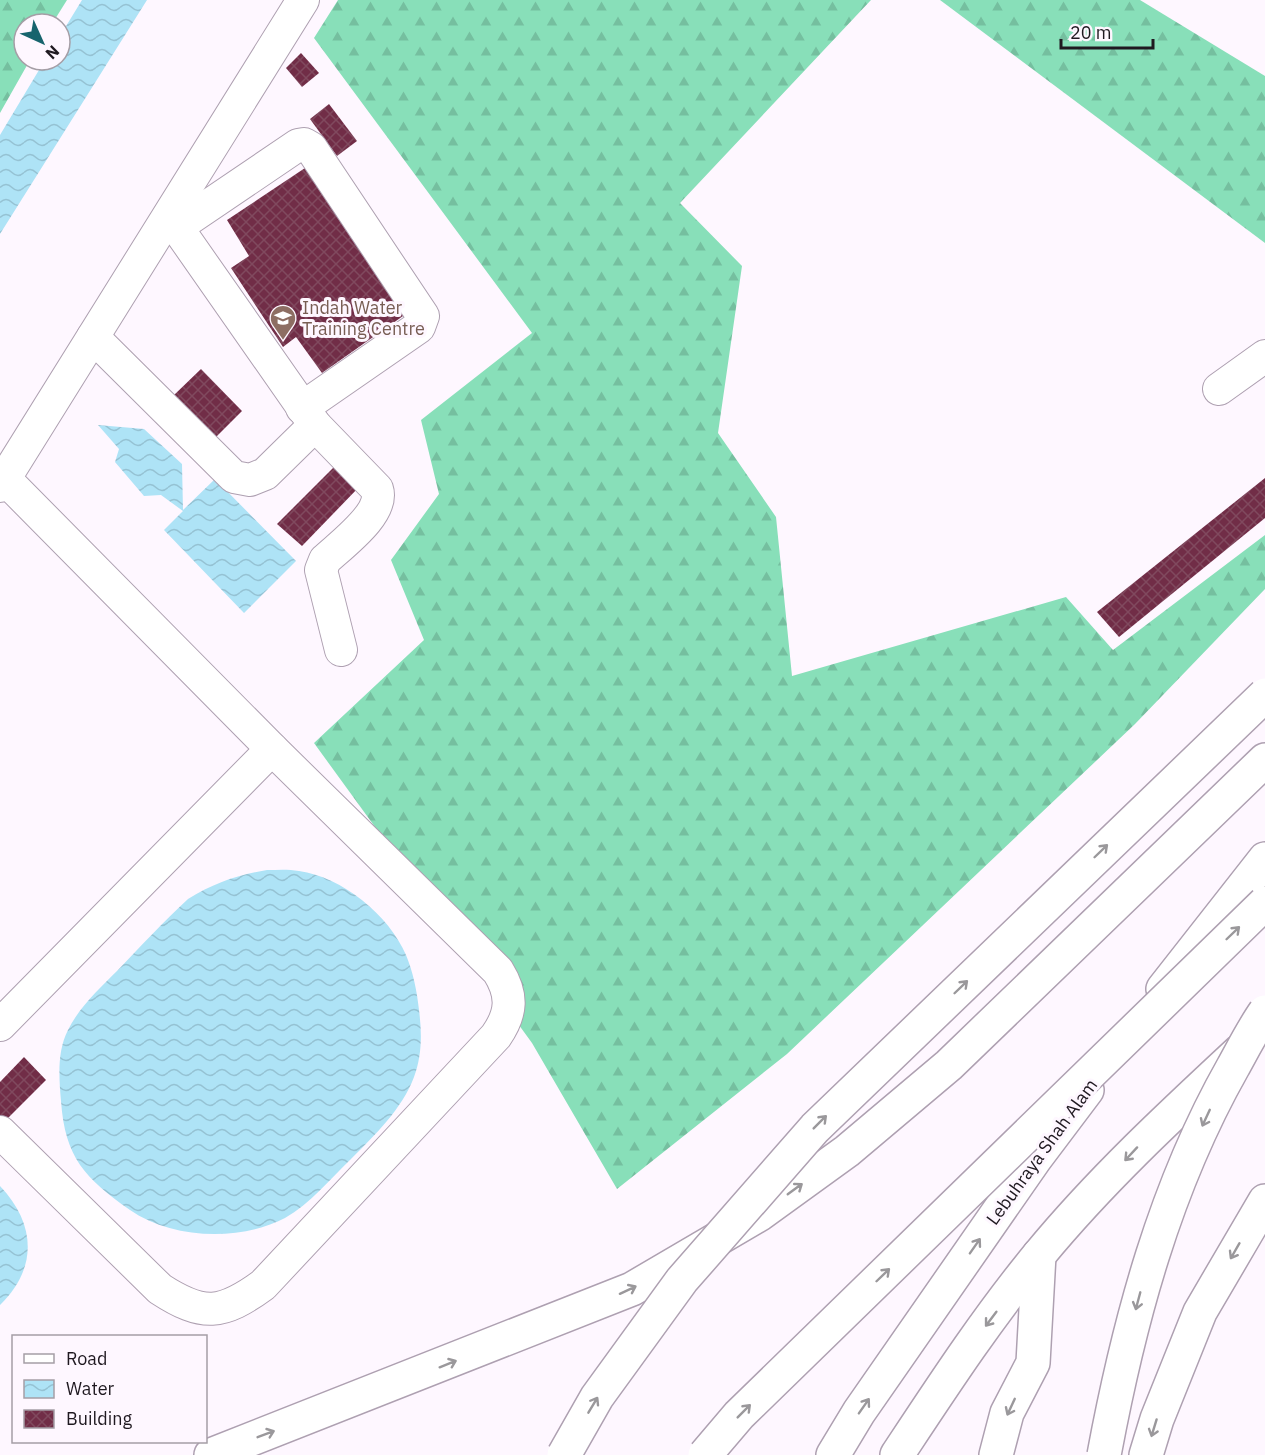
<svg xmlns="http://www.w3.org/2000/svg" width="1265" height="1455" font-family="'IBM Plex Sans',sans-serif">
  <defs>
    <pattern id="forest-firs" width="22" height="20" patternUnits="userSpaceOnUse" patternTransform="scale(1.5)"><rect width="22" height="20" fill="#88dfb9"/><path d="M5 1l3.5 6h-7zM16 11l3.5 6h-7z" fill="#75bf9f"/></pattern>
    <pattern id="water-waves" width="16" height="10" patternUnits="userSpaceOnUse" patternTransform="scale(1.5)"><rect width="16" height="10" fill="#aee3f6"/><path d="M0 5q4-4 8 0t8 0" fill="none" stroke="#95c2d3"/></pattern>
    <pattern id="building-cross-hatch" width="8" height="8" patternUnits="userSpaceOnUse" patternTransform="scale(1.5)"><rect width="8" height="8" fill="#712d47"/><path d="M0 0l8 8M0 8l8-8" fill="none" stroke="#80495e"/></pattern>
  </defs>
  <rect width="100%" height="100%" fill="#fef7ff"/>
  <g fill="url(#forest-firs)">
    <polygon points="0,0 67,0 52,24 24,24 24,60 30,60 0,113"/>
    <polygon points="338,0 871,0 680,203 742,266 718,433 776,517 792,676 1066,597 1113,650 1265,535 1265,589 1135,724 787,1054 617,1189 532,1043 314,743 424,640 391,560 439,494 421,420 532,333 314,38"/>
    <polygon points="940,0 1140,0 1265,76 1265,243"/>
  </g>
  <g fill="url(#water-waves)">
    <polygon points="82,0 147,0 0,234 0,135 45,60 60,60 60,36"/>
    <polygon points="98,425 144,429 182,464 183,510 215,479 296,561 244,613 164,530 183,511 161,495 144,496 115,462 119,449"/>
    <path d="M267,870c10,0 21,-1 32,1 43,6 90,44 107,84 7,17 11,36 13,55 3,23 3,46 -5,67 -12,32 -39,58 -63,82 -21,20 -41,45 -66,59 -46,24 -113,21 -155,-8 -45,-32 -65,-52 -69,-109 -2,-23 -4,-50 7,-71 12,-24 32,-42 50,-60 23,-24 45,-48 70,-71 26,-16 49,-24 79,-29z"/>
    <path d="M0,1186c36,38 38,82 0,119z"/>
  </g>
  <g fill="url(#building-cross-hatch)">
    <polygon points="301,53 319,73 302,87 286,68"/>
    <polygon points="329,104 357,141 337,156 310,119"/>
    <polygon points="314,162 413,309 322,373 296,337 283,347 231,268 249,256 227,220"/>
    <polygon points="201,369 242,411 214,439 173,396"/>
    <polygon points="336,465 360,486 302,546 277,524"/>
    <polygon points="1265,478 1265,518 1119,637 1097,612"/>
    <polygon points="24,1057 46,1080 2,1124 0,1121 0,1082"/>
  </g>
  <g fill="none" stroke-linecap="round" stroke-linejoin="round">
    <g stroke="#aea0b1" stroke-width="34">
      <g id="minor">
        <path d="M169,216l146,209 62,64c8,24 -35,55 -52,71l-4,10 20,80"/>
        <polyline points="177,227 298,145 304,144 311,148 423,316 419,327 302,408"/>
        <polyline points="93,337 234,477 250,480 265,474 315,425"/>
        <polyline points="1219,389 1265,356"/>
        <polyline points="0,486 303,0"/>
        <polyline points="0,1025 272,749"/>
        <path d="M0,1132l160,157c43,28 62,26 103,-4l233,-249c16,-23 17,-41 2,-65l-226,-222 -267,-270"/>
      </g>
    </g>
    <g stroke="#aea0b1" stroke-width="36">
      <g id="highway">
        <polyline points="1163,989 1265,859"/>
        <polyline points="211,1455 632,1289 760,1214 847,1151 949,1065 1265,760"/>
        <polyline points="833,1455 859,1412 1035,1159 1087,1090"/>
        <path d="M897,1455c45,-68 90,-137 142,-200 61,-74 131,-139 201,-204"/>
        <polyline points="996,1455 1007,1413 1033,1363 1039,1255"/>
        <polyline points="1146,1455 1157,1419 1200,1312 1265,1201"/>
      </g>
    </g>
    <use href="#minor" stroke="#fff" stroke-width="32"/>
    <use href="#highway" stroke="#fff" stroke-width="33"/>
    <g stroke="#aea0b1" stroke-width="36" stroke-linecap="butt">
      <g id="highway-bridge">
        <polyline points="564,1455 597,1397 682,1280 815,1128 1265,695"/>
        <polyline points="705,1455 739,1415 1265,903"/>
        <path d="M1104,1455c25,-134 61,-268 129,-388 10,-18 20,-38 32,-55"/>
      </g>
    </g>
    <use href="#highway-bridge" stroke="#fff" stroke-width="33"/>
  </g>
  <defs><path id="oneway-shaft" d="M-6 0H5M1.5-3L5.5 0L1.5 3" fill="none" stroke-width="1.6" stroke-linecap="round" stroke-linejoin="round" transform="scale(1.5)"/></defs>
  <g stroke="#9a989b">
    <use href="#oneway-shaft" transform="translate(1101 851) rotate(-44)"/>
    <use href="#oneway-shaft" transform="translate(1233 933) rotate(-44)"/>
    <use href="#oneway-shaft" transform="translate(961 987) rotate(-44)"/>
    <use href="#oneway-shaft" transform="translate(1206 1118) rotate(115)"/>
    <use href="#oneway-shaft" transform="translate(820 1122) rotate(-45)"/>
    <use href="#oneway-shaft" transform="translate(1131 1154) rotate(133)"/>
    <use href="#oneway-shaft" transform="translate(795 1189) rotate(-36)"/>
    <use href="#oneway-shaft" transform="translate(975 1246) rotate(-55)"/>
    <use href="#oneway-shaft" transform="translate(1235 1251) rotate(120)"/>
    <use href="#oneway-shaft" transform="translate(883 1275) rotate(-44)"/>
    <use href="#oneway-shaft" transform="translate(628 1290) rotate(-25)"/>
    <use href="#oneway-shaft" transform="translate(1138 1301) rotate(105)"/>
    <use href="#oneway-shaft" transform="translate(991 1319) rotate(127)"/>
    <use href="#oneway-shaft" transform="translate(448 1364) rotate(-22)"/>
    <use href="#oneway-shaft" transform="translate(593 1405) rotate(-59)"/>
    <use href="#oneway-shaft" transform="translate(864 1406) rotate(-55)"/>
    <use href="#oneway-shaft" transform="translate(1011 1407) rotate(115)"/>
    <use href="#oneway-shaft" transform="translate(744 1411) rotate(-45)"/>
    <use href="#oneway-shaft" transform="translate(1154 1428) rotate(107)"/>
    <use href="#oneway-shaft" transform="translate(266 1434) rotate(-21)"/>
  </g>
  <defs>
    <g id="university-pin" transform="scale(1.35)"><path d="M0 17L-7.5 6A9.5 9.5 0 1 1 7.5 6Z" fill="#8d6e63" stroke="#fef7ff"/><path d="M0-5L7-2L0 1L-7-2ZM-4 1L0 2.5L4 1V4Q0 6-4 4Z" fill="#fff"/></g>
  </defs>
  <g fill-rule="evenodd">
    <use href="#university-pin" x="283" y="318"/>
  </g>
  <g text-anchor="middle" stroke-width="6" stroke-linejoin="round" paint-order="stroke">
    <g font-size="18" fill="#785e54" stroke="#fef7ff" text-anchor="start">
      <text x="302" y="314">Indah Water<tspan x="302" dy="21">Training Centre</tspan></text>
    </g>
    <g font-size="18" fill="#1f1920" stroke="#fef7ff">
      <text transform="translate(1042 1152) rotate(-54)" y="6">Lebuhraya Shah Alam</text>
    </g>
  </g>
  <rect x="12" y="1335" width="195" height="108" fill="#fef7ff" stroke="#a59ea6" stroke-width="1.5"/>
  <rect x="24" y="1354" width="30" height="9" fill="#ffffff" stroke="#a59ea6" stroke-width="1.5"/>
  <text x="66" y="1365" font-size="18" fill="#1f1920">Road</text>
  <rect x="24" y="1380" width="30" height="18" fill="url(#water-waves)" stroke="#a59ea6" stroke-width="1.5"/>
  <text x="66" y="1395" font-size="18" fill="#1f1920">Water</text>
  <rect x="24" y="1410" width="30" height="18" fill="url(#building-cross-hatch)" stroke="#a59ea6" stroke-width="1.5"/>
  <text x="66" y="1425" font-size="18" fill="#1f1920">Building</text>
  <g transform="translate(42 42) rotate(135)"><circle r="28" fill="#fef7ff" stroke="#a59ea6" stroke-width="1.5"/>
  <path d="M0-4.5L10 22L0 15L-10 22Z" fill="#17646d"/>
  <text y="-9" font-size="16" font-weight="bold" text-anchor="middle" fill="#1f1920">N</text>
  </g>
  <path d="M1061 39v9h92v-9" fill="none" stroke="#1f1920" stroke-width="3"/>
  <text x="1070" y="39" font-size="18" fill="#1f1920" stroke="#fef7ff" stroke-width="4.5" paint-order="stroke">20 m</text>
</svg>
